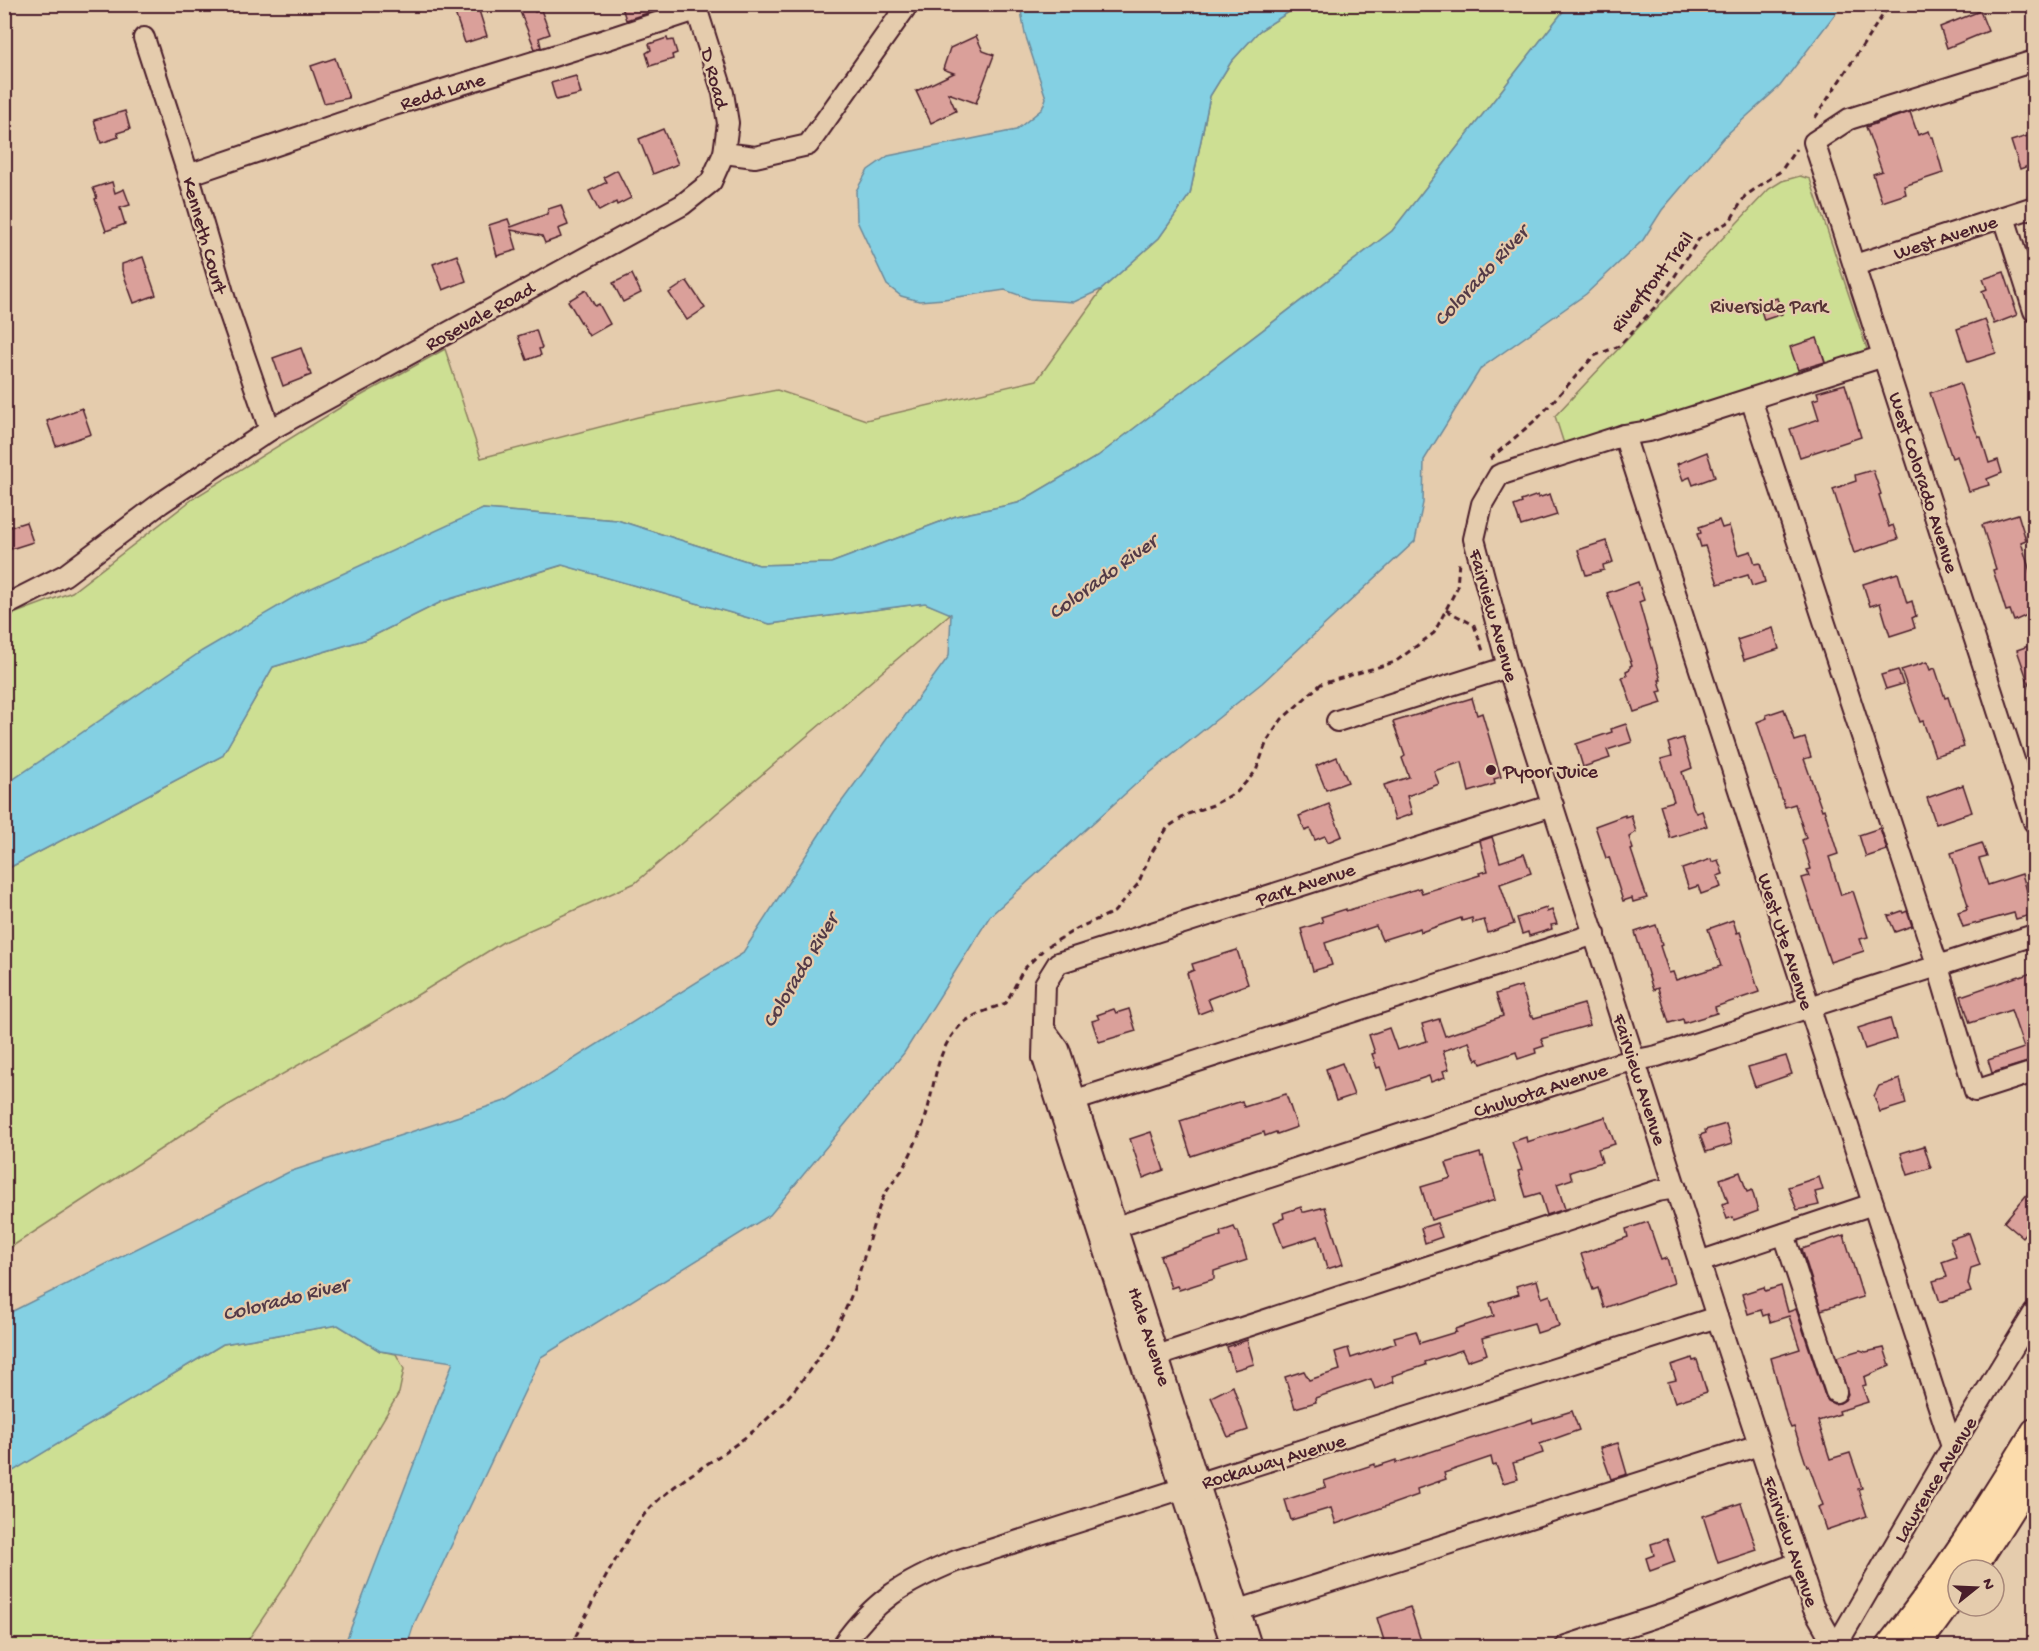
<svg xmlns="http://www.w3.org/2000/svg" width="2039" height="1651" font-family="'Gochi Hand',sans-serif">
  <rect width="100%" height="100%" fill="#e5ccad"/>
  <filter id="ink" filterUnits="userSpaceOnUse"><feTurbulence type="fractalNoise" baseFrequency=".0167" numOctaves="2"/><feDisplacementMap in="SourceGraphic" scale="12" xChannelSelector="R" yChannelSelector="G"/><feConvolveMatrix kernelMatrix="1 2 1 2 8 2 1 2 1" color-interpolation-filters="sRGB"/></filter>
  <g filter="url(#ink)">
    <g fill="#cddf93" stroke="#8c7f5f" stroke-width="1.5">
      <polygon points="1300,5 1568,5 1392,231 1098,456 1018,503 956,516 831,563 759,565 617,520 483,509 5,785 5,617 72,592 194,498 346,404 445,349 481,458 638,417 777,390 866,420 1037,380 1102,289 1159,238 1190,194 1210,96 1231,62 1259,31"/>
      <polygon points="1800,176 1810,179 1870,358 1565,447 1555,416 1769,189 1782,181"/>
      <polygon points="563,565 770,624 925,603 951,613 635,883 503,942 372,1023 225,1107 5,1251 5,870 222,756 273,667 367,639 443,601"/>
      <polygon points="338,1325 380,1351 396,1354 404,1369 399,1393 285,1585 244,1646 5,1646 4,1476 223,1344"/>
    </g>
    <g fill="#84d0e3" stroke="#6d8999" stroke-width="1.5">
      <polygon points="1020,5 1300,5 1259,31 1231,62 1210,96 1190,194 1159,238 1102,289 1074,302 1030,299 1005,290 944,299 919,301 901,296 887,285 857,221 856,191 868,170 888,156 1016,130 1042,109 1046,98 1025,34"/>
      <polygon points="1568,5 1842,5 1780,86 1724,137 1662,210 1643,240 1586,294 1481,368 1424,460 1423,503 1415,541 1262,683 1136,784 990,916 904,1053 770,1215 541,1357 414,1624 407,1646 344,1646 453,1362 380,1351 338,1325 223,1344 5,1476 5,1315 289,1172 508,1100 742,954 834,812 949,656 951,614 925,603 770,624 562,565 443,601 367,639 273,667 222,756 5,870 5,785 202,651 301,593 483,509 617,520 759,565 831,563 956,516 1018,503 1098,456 1392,231"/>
    </g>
    <g fill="#daa09a" stroke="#4a1f2b" stroke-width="1.5">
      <polygon points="452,4 477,4 487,36 465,43"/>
      <polygon points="517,4 534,4 535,12 541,10 550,34 539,38 541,47 535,49"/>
      <polygon points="621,4 671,4 672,5 626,20"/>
      <polygon points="1980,11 1988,31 1947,48 1940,27"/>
      <polygon points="976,36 983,51 994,55 976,103 948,93 956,111 931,123 916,91 954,73 943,69 950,48"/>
      <polygon points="667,38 668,41 673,40 677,53 672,55 673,59 650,66 646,53 651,50 649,44"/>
      <polygon points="335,58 349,98 324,103 311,66"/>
      <polygon points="576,76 581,94 556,100 551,83"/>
      <polygon points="125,111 130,129 117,133 119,137 101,143 94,120"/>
      <polygon points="1910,112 1918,135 1929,131 1931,137 1933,137 1943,173 1904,186 1906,194 1882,202 1873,174 1882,171 1866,127"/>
      <polygon points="663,129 678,164 653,174 639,139"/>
      <polygon points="2034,134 2034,164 2020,169 2011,141"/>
      <polygon points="617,170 631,198 617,205 616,202 599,211 589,191 607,182 604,177"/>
      <polygon points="112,182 115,193 124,189 130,205 120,208 125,224 106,231 95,199 97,198 93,188"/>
      <polygon points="561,205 568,225 558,229 561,237 545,243 542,236 511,230 517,250 497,256 489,225 508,219 511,227 547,214 548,209"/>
      <polygon points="457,255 466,281 443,290 433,264"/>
      <polygon points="143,257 156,295 134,303 122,270 122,264"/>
      <polygon points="2004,272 2015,305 2013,305 2017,315 1994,324 1982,291 1987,289 1983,279"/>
      <polygon points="632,274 641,293 623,302 613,283"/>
      <polygon points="687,281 705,308 687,320 669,293"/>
      <polygon points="586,290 595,306 599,304 610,324 589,336 568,301"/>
      <polygon points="1777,298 1782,314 1764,320 1759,304"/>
      <polygon points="1985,319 1996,353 1968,362 1957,329"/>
      <polygon points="536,330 542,348 539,349 541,355 527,360 518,336"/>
      <polygon points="1817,338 1825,362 1798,370 1790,347"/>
      <polygon points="301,348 311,375 283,386 273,358"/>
      <polygon points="1960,383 1975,429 1979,437 1981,437 1989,463 1998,460 2002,473 1987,479 1989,485 1969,491 1957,456 1952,458 1930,393"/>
      <polygon points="1845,384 1861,437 1800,457 1790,429 1819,419 1813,400 1819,398 1817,392"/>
      <polygon points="82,408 91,434 56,446 47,421"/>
      <polygon points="1707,452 1715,477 1693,485 1690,477 1683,480 1677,464"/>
      <polygon points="1873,470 1881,494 1879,495 1889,527 1893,525 1898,539 1854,553 1833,489 1856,481 1855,475"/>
      <polygon points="1550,494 1557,515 1521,526 1514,506 1522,503 1521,501 1538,495 1538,498"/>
      <polygon points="2018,514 2026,540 2021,542 2034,584 2034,612 2014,621 2010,610 2006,611 1993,570 1996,569 1982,525"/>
      <polygon points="1719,520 1722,528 1729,526 1738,555 1751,551 1755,564 1760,563 1765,582 1752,586 1748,575 1718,584 1705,546 1701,547 1697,534 1701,533 1699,527"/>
      <polygon points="26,522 33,542 11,549 4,529"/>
      <polygon points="1606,541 1613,562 1603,565 1604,570 1586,575 1578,550"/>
      <polygon points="1898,573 1907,603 1912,601 1916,616 1912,618 1915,628 1890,636 1880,603 1870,606 1863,584"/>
      <polygon points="1638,582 1644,600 1639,602 1661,680 1659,680 1662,691 1658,692 1662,703 1634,712 1622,677 1627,676 1626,671 1630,669 1630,666 1632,665 1607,593"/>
      <polygon points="1773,628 1779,649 1744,660 1737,640"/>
      <polygon points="2034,644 2034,692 2032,693 2017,650"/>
      <polygon points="1927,662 1930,670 1935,668 1945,698 1948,697 1964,747 1935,756 1923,721 1920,722 1901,670"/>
      <polygon points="1898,670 1903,684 1886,689 1881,675"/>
      <polygon points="1472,698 1477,715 1482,713 1501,777 1494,779 1495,784 1469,792 1462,762 1434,771 1439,784 1407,796 1412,814 1395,820 1384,785 1409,777 1402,758 1405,756 1393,722"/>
      <polygon points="1784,709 1795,741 1805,738 1811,757 1804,759 1822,810 1824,809 1838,854 1829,857 1841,895 1853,891 1868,937 1860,939 1864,951 1830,962 1802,878 1809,876 1807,870 1811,869 1802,840 1806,838 1795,804 1785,807 1757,722 1767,718 1766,715"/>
      <polygon points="1626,724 1632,742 1607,750 1610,758 1583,767 1576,744 1612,732 1611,729"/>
      <polygon points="1683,738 1692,768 1682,772 1693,807 1696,813 1702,811 1707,826 1670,838 1660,805 1674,801 1661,759 1672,756 1668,743"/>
      <polygon points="1337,757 1348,782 1326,790 1316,766"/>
      <polygon points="1963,785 1972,812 1936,824 1927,798"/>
      <polygon points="1329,804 1342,836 1328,842 1325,836 1315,840 1310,829 1305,831 1299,816"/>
      <polygon points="1625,815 1625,817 1631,815 1636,832 1629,837 1633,849 1631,850 1647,898 1633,902 1632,898 1623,901 1609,857 1606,858 1595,826"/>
      <polygon points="1880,828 1887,850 1866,857 1859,835"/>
      <polygon points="1492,837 1500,862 1524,854 1531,873 1500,884 1514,924 1488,933 1484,920 1473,923 1472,918 1462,921 1461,918 1421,932 1420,928 1382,940 1376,926 1325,943 1332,965 1313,971 1301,929 1323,922 1321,917 1346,909 1346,911 1420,888 1422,893 1480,875 1479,873 1488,871 1480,841"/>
      <polygon points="1982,843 1987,857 1979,859 1988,885 2022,874 2034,914 2016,919 2014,913 1963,927 1958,912 1967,909 1966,906 1968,905 1951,853"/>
      <polygon points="1711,859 1712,862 1718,860 1723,874 1717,876 1721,887 1701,894 1698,886 1689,889 1682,869"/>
      <polygon points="1546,908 1547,912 1552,910 1557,924 1551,925 1552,929 1529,936 1528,932 1522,934 1517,918"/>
      <polygon points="1902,911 1903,913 1907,911 1912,926 1895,932 1888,916"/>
      <polygon points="1733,920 1737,933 1740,932 1759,992 1715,1007 1717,1013 1684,1023 1683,1019 1669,1023 1658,988 1653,990 1635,932 1656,925 1662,945 1660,946 1669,973 1673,972 1676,980 1721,966 1708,929"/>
      <polygon points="1237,950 1248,984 1208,999 1212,1009 1199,1014 1187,973 1194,970 1192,964"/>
      <polygon points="2034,972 2034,1060 1992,1073 1988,1060 2024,1048 2011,1010 1970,1023 1961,996 2019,976 2020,977"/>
      <polygon points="1521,986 1531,1016 1533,1016 1534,1018 1584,1004 1590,1025 1541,1039 1544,1046 1535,1049 1536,1053 1518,1059 1516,1052 1481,1064 1479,1059 1476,1061 1469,1042 1443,1051 1449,1069 1443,1071 1445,1077 1431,1082 1429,1076 1388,1090 1380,1067 1377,1068 1372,1054 1375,1053 1369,1035 1389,1028 1397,1050 1427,1041 1422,1024 1439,1019 1445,1036 1503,1016 1496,994"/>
      <polygon points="1114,1009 1116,1013 1129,1009 1136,1031 1099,1042 1092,1021 1099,1019 1097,1015"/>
      <polygon points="1890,1018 1896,1039 1865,1049 1858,1028"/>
      <polygon points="1786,1056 1792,1074 1755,1087 1748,1067"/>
      <polygon points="1342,1063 1354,1095 1336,1101 1326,1069"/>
      <polygon points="1900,1079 1906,1104 1880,1112 1874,1096 1879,1086"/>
      <polygon points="1286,1094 1297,1127 1277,1134 1276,1132 1265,1136 1264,1132 1191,1156 1180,1121 1242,1101 1244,1107"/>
      <polygon points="1605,1117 1615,1144 1598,1149 1602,1162 1570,1172 1572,1179 1557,1184 1565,1209 1547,1215 1540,1193 1526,1197 1518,1171 1522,1170 1512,1142 1526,1137 1527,1142"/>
      <polygon points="1726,1124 1732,1144 1706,1152 1700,1135 1706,1133 1705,1130"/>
      <polygon points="1151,1132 1164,1170 1143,1178 1130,1139"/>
      <polygon points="1924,1146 1931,1168 1908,1175 1901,1153"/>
      <polygon points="1480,1153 1481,1157 1483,1156 1495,1200 1431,1220 1421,1187 1451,1178 1446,1163"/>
      <polygon points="1740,1172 1747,1192 1752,1190 1758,1211 1734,1220 1733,1217 1727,1219 1722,1204 1728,1202 1720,1179"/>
      <polygon points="1819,1177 1823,1190 1815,1192 1819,1205 1797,1210 1788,1187"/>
      <polygon points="2034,1186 2034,1222 2022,1237 2004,1222"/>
      <polygon points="1301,1207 1302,1212 1305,1212 1325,1207 1343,1264 1327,1269 1318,1236 1283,1247 1274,1222 1284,1218 1283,1213"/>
      <polygon points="1648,1222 1661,1260 1667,1258 1674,1283 1604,1308 1598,1288 1593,1290 1581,1254 1628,1237 1626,1229"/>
      <polygon points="1437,1223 1442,1237 1425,1243 1421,1228"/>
      <polygon points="1234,1227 1236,1231 1238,1231 1247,1260 1214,1271 1214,1279 1179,1290 1177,1286 1171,1288 1160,1256 1217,1237 1221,1236 1220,1232"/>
      <polygon points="1969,1233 1980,1265 1971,1268 1968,1284 1971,1292 1940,1302 1933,1281 1947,1277 1942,1262 1956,1257 1950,1239"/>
      <polygon points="1844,1235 1863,1297 1821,1310 1802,1249"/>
      <polygon points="1537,1280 1542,1298 1550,1295 1559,1326 1537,1333 1534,1323 1482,1338 1487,1354 1467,1361 1462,1350 1425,1362 1426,1365 1392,1376 1394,1382 1375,1389 1371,1379 1315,1398 1316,1402 1295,1408 1285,1377 1304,1371 1309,1380 1340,1370 1335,1352 1348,1348 1351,1358 1396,1343 1394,1337 1416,1331 1420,1343 1456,1332 1455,1329 1494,1316 1490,1303 1519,1294 1516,1286"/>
      <polygon points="1781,1286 1788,1312 1796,1309 1825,1396 1828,1401 1834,1404 1840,1403 1845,1400 1848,1394 1837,1357 1860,1350 1866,1352 1884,1348 1890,1366 1864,1377 1866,1385 1862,1386 1868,1402 1839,1411 1840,1414 1818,1421 1830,1459 1850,1453 1862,1488 1858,1489 1867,1516 1826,1530 1818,1507 1823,1505 1809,1466 1807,1467 1794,1427 1791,1428 1787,1419 1771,1358 1800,1349 1789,1316 1770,1322 1768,1314 1763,1316 1761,1310 1748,1314 1742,1294 1764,1287 1765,1291"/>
      <polygon points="1247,1340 1254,1364 1234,1370 1227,1347"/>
      <polygon points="1692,1358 1693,1361 1697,1360 1707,1392 1675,1402 1668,1382 1676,1380 1671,1365"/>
      <polygon points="1233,1386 1248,1430 1228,1437 1211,1397"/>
      <polygon points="1572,1411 1579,1430 1540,1444 1543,1453 1513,1463 1518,1479 1503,1483 1496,1465 1493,1466 1491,1457 1444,1473 1446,1479 1417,1489 1418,1495 1336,1524 1331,1508 1291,1520 1285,1500 1326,1487 1324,1481 1375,1464 1375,1467 1396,1460 1396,1463 1532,1419 1533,1423"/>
      <polygon points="1618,1443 1627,1474 1611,1479 1600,1448"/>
      <polygon points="1741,1503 1757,1550 1718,1563 1703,1516"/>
      <polygon points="1667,1539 1675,1562 1650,1571 1646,1558 1654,1555 1651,1544"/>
      <polygon points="1410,1607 1423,1647 1386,1647 1377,1618"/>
    </g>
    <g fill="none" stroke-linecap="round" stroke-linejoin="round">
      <g stroke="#4a1f2b" stroke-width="24">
        <g id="minor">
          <polyline points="144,38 189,177 226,303 270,430"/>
          <polyline points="2034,61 1849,119 1814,142 2034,822"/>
          <polyline points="724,153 755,157 808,145 908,4"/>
          <polyline points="188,175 394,105 602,41 696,10"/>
          <polyline points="2004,217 2034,311"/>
          <polyline points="1855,265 2034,207"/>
          <polyline points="1751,399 1938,967 1975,1091 2034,1072"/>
          <polyline points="1624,435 1952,1447"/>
          <polyline points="4,606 65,575 161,503 270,430 682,205 711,182 724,153 728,123 723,93 695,4"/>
          <polyline points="1337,721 1508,667"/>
          <polyline points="1045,1030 1059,1049 1251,1646"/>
          <polyline points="1076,1100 1595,934"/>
          <polyline points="1116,1227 1617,1064 1657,1056 2034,935"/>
          <polyline points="1784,1234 1836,1392"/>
          <polyline points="1699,1262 1873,1204"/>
          <polyline points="1157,1356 1657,1191 1676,1188"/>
          <polyline points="1239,1610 1759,1445"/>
          <path d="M842,1646c32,-46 63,-64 114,-85l761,-244"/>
          <polyline points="1232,1646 1043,1058 1045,984 1058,963 1553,805"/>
          <polyline points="1566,1646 1661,1615 1798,1563"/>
          <polyline points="1835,1646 1813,1607 1717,1317 1508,667 1474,539 1482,504 1499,475 1624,435 1649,431 1718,409 1884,356"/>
          <polyline points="1836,1646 1952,1447 2034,1313"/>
        </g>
      </g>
      <g stroke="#4a1f2b" stroke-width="28">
        <g id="major">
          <polyline points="1973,1570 2034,1474"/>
          <path d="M1888,1646c54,-67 101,-141 146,-215"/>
          <polyline points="1918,1646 1958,1591"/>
        </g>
      </g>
      <g stroke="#4a1f2b" stroke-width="3" stroke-dasharray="6 4.5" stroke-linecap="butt">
        <polyline points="1815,118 1890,4"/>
        <polyline points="1490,459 1539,417 1594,356 1619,346 1654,308 1699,239 1730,221 1745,196 1781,171 1796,149"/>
        <polyline points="1446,610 1474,625 1483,651"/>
        <polyline points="1048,946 1078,928 1114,912 1138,884 1150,855 1168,827 1188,814 1213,805 1237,792 1256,771 1267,741 1282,719 1321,684 1395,662 1434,633 1457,588 1459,561"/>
        <path d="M571,1646c15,-31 30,-62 48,-92 10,-17 19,-34 33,-48 30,-29 63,-45 95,-70 40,-30 79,-83 99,-128 16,-35 22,-72 36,-108 5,-11 13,-20 20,-30 8,-13 15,-31 21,-45 12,-33 10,-70 35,-97 11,-13 33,-19 48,-25l17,-33 20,-20"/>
      </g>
      <use href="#minor" stroke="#e5ccad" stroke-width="20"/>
      <use href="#major" stroke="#fcdcac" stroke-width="24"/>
    </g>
  </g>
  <circle fill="#4a1f2b" stroke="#e5ccad" stroke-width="2" cx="1491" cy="770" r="6"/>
  <g text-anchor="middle" stroke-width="4.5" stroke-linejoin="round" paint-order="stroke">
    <g font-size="20" fill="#4a1f2b" stroke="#e5ccad">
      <text transform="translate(716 78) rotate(75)" y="7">D Road</text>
      <text transform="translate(442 90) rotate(-17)" y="7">Redd Lane</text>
      <text transform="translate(206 235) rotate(74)" y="7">Kenneth Court</text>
      <text transform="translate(1945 236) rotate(-18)" y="7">West Avenue</text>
      <text transform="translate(1651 281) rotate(-52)" y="7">Riverfront Trail</text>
      <text transform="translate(479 315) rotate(-29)" y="7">Rosevale Road</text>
      <text transform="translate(1925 482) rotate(72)" y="7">West Colorado Avenue</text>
      <text transform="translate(1495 615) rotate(74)" y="7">Fairview Avenue</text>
      <text transform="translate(1305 883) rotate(-18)" y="7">Park Avenue</text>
      <text transform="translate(1787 941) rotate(72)" y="7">West Ute Avenue</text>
      <text transform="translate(1641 1079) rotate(72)" y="7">Fairview Avenue</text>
      <text transform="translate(1540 1089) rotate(-18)" y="7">Chuluota Avenue</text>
      <text transform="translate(1151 1336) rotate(72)" y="7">Hale Avenue</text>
      <text transform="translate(1273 1460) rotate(-17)" y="7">Rockaway Avenue</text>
      <text transform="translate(1934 1479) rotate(-59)" y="7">Lawrence Avenue</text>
      <text transform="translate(1792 1541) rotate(71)" y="7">Fairview Avenue</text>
    </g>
    <g font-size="20" fill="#573235" stroke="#e5ccad">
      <text x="1769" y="312">Riverside Park</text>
    </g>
    <g font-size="20" fill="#4a1f2b" stroke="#e5ccad" text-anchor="start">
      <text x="1503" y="777">Pyoor Juice</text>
    </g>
    <g font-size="21" font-style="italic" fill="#533a47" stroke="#e5ccad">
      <text transform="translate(1480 275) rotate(-47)" y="7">Colorado River</text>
      <text transform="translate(1102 576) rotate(-36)" y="7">Colorado River</text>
      <text transform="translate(799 970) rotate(-59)" y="7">Colorado River</text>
      <text transform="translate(285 1298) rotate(-14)" y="7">Colorado River</text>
    </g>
  </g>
  <rect width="2039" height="1651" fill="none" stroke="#e5ccad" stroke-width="24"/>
  <rect x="12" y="12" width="2015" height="1627" fill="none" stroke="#4a1f2b" stroke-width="2" filter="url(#ink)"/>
  <g transform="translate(1976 1588) rotate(72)"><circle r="28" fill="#e5ccad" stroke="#a78779" stroke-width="1.5"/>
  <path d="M0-4.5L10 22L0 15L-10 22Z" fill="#4a1f2b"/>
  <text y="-9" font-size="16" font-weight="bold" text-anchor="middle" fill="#4a1f2b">N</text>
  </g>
</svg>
